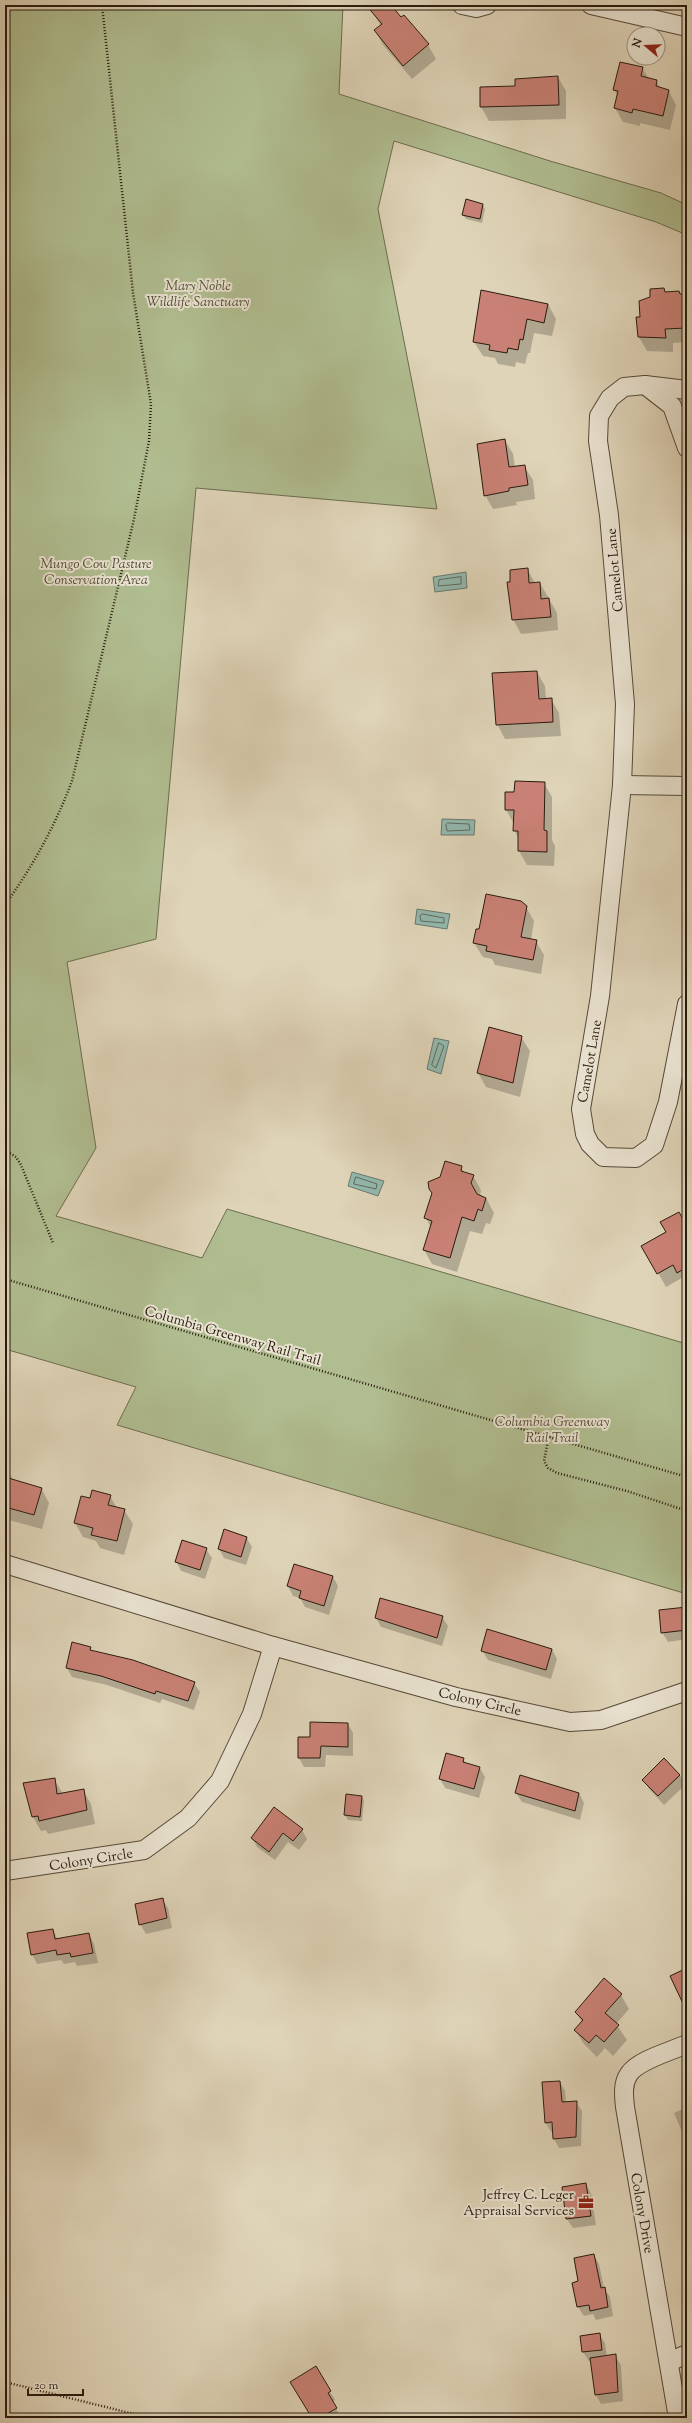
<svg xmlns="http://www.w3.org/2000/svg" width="692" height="2423" font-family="'Sorts Mill Goudy',serif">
  <rect width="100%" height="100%" fill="#dfd4b8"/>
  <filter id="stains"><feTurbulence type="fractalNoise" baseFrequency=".005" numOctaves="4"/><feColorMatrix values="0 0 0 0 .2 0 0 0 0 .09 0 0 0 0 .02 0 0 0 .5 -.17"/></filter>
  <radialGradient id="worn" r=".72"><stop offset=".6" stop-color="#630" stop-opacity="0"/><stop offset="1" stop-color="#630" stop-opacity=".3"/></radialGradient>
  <polygon fill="#b0bd90" stroke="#6c6c50" points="5,5 343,5 339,94 550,161 661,193 687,205 687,235 656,222 394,141 378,209 437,509 196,488 156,939 67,962 96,1148 56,1216 202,1258 227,1209 687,1344 687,1594 117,1425 136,1387 5,1349"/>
  <g fill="#93b8ae" stroke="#69796e">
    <polygon points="466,572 467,588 435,592 433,577"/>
    <polygon points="442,819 475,820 474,835 441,835"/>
    <polygon points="417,909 450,914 447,929 415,924"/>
    <polygon points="434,1038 449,1041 441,1074 427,1069"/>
    <polygon points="352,1172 384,1181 378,1196 348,1186"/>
  </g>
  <g fill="#0003">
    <polygon points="376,5 389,5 428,45 436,59 412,79 383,45 375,31 381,26 371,10"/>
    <polygon points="642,68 649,79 656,81 661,89 668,90 676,105 670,130 640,123 640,126 623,122 615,108 618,96 614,90"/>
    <polygon points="558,77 566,91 566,119 489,121 481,107 516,86"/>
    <polygon points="483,205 485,209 482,223 466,219 463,215"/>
    <polygon points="664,289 666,293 679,292 680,295 687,294 687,342 673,343 673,352 647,351 639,337 641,318"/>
    <polygon points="548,304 556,319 552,336 534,333 530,353 528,353 525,364 516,362 515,367 498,364 495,358 483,356 474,342"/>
    <polygon points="505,440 513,454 515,467 524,466 533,480 535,499 516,502 517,505 493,509 485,495"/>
    <polygon points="527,569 535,583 540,583 557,613 558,630 521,634 513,619"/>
    <polygon points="537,672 545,686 546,699 551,699 559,713 561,736 505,739 497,724"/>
    <polygon points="544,783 552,797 552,840 555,846 554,866 527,865 519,851 519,839 514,830 514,824 506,810"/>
    <polygon points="526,907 534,921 531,940 536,941 544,955 541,974 495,965 492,959 483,957 474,943"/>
    <polygon points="521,1037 530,1051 520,1097 486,1087 478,1073"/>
    <polygon points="461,1167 465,1174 473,1176 481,1190 480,1196 486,1198 494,1213 490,1224 486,1223 482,1234 470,1231 457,1272 432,1264 424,1250 431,1228 426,1218"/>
    <polygon points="687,1228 687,1275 666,1287 643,1246"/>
    <polygon points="5,1467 14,1481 41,1488 49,1503 42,1529 5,1519 5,1520"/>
    <polygon points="110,1496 117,1508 124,1510 133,1524 124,1555 100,1548 96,1541 83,1537 75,1523 90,1500"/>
    <polygon points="246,1537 252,1547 246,1565 224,1558 219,1549"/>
    <polygon points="206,1549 212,1558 205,1579 181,1571 176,1561"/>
    <polygon points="294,1565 333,1577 338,1586 329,1615 305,1607 300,1598 293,1596 288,1586"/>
    <polygon points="687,1610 687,1639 668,1642 662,1632"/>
    <polygon points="442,1617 448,1626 442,1646 381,1627 376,1618"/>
    <polygon points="90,1648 92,1652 194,1683 200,1692 194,1710 162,1699 160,1703 107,1685 72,1677 67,1668"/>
    <polygon points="552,1649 557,1659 551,1679 488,1660 482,1650"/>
    <polygon points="348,1724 353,1733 353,1756 326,1755 325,1767 304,1767 299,1758"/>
    <polygon points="463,1759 466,1764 480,1768 485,1777 479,1798 445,1788 440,1779"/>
    <polygon points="680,1775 685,1785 664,1805 649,1789 644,1780"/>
    <polygon points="54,1779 63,1794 83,1790 91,1804 95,1824 48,1834 46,1830 41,1831 33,1817"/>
    <polygon points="516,1793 579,1793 584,1803 580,1820 522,1802"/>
    <polygon points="347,1795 362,1797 364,1801 362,1821 348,1820 345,1815"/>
    <polygon points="302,1830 307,1839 299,1850 288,1842 275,1860 257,1847 252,1838"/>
    <polygon points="162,1899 168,1908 172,1928 146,1934 140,1924"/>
    <polygon points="53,1930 58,1940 89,1934 94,1944 98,1963 77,1966 75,1962 64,1964 61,1960 37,1964 32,1954"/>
    <polygon points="621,1995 629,2009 616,2024 627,2040 613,2056 605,2048 597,2057 584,2044 575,2030 582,2023 576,2012"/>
    <polygon points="560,2082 565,2091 566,2102 576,2102 582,2111 581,2146 559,2148 554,2139 554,2132 551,2132 546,2123"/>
    <polygon points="687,2107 687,2143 674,2113"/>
    <polygon points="586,2184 591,2194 596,2225 573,2228 567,2219 563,2187"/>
    <polygon points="594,2255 599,2264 604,2288 610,2297 613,2316 596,2320 593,2314 584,2316 578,2307 573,2283 579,2282"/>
    <polygon points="599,2334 605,2343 607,2357 615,2356 621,2365 623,2401 601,2404 596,2395 591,2361 589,2361 583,2352 581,2337"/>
    <polygon points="316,2368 335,2400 333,2402 341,2418 313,2418"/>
  </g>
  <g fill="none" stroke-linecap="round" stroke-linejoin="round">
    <g stroke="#5e6a5e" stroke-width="1">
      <polygon points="461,577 461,584 438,586 439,580"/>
      <polygon points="448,823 469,824 470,830 447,831 446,825"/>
      <polygon points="423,914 444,918 444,923 421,921 420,916"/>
      <polygon points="439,1043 444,1046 436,1068 432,1065"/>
      <polygon points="356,1177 377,1184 376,1189 354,1184"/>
    </g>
  </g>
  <g fill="#c98175" stroke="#291b0f">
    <polygon points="366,5 391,5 401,17 404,15 429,44 403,66 374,30 382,24"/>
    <polygon points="620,62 643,67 641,76 657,80 656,86 669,90 663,116 633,109 632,113 614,108 618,91 613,90"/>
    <polygon points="558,76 559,105 480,107 480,87 515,86 515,79"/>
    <polygon points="466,199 483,204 480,219 462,215"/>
    <polygon points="664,288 665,292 679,291 680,294 687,293 687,328 665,329 666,338 638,337 636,317 640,317 639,301 650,297 650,289"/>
    <polygon points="481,290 548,304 544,323 527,319 523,340 520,339 518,350 508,348 507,353 489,350 490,345 473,342"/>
    <polygon points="505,439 509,467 525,465 528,485 509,488 509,491 484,496 477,444"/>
    <polygon points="528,568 529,583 540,582 541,599 549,598 551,617 512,620 507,582 510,582 510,570"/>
    <polygon points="537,671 539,699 552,698 553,722 496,725 492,673"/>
    <polygon points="515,781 545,782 544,830 547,831 547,852 518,851 518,831 513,831 514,810 505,810 505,792 514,792"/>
    <polygon points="486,894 521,901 527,906 521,937 537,940 533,960 486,951 487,946 473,943 476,929 479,929"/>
    <polygon points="489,1027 522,1036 513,1083 477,1073"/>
    <polygon points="445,1161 462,1166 461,1171 474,1175 471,1183 477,1194 486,1198 482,1211 478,1209 474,1221 462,1217 450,1258 423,1250 432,1221 424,1218 432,1193 429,1189 428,1182 440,1177"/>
    <polygon points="679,1212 687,1226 687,1267 677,1273 673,1265 657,1274 641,1246 666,1232 660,1222"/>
    <polygon points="5,1477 42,1488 34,1515 5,1507"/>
    <polygon points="92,1490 111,1495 108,1505 125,1509 117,1541 91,1535 93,1528 74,1523 81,1496 90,1498"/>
    <polygon points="224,1529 247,1537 241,1557 218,1549"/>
    <polygon points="182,1540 207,1548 200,1570 175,1562"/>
    <polygon points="294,1564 333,1576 324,1606 299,1598 301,1591 287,1586"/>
    <polygon points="380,1598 443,1616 437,1638 375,1618"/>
    <polygon points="687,1607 687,1630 661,1633 659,1610"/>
    <polygon points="487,1629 552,1649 546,1670 481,1651"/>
    <polygon points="72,1642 91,1647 90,1650 133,1660 195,1682 188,1701 156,1691 155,1694 101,1676 66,1668"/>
    <polygon points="310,1722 348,1723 348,1747 321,1746 320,1758 298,1758 298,1737 310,1737"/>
    <polygon points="446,1753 464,1758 463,1762 480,1767 474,1789 439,1779"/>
    <polygon points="664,1758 680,1775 658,1796 642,1780"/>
    <polygon points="520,1775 579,1793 575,1811 515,1793"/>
    <polygon points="55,1778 57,1794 84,1789 87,1810 39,1821 38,1816 32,1817 23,1783"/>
    <polygon points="346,1794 362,1796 360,1817 344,1815"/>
    <polygon points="274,1807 303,1829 293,1841 283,1833 269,1852 251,1838"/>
    <polygon points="163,1898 167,1918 139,1925 135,1904"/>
    <polygon points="53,1929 55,1939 89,1933 93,1953 71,1957 70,1953 57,1955 56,1950 31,1955 27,1933"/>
    <polygon points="687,1968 687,2012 670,1976"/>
    <polygon points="604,1978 622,1994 605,2013 619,2025 604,2042 596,2035 589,2043 574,2030 583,2020 575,2012"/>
    <polygon points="560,2081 562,2102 577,2101 576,2137 553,2139 552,2122 545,2123 542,2082"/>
    <polygon points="586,2183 591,2216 566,2219 562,2187"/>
    <polygon points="594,2254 601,2288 605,2287 608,2307 590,2311 589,2305 577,2307 572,2283 578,2281 574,2258"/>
    <polygon points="600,2333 602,2350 582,2352 580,2336"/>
    <polygon points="616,2354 618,2392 595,2395 590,2358"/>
    <polygon points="316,2366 331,2391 328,2393 337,2408 320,2418 312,2418 290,2382"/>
  </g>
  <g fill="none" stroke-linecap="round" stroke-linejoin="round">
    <g stroke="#564939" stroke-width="20">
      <g id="minor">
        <polyline points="462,5 476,8 487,5"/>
        <polyline points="591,5 687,27"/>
        <polyline points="645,385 672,406 687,448"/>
        <polyline points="687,390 645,385 624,387 610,398 599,416 598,441 609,515 625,704 622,785 600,996 581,1109 585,1134 590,1144 603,1157 636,1158 654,1145 668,1102 687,1004"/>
        <polyline points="622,785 687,786"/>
        <polyline points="5,1564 273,1646 456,1697 570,1722 601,1720 687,1691"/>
        <polyline points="5,1871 144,1850 188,1818 220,1781 252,1714 273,1646"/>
        <polyline points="669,2362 687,2354"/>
        <path d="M678,2418l-53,-311c-1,-10 -3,-23 4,-33 9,-14 43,-23 58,-30"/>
      </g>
    </g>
    <g stroke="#291b0f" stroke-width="2.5" stroke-dasharray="1 2" stroke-linecap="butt">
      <path d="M5,905c28,-39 50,-79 67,-124l62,-262 15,-78 2,-37 -18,-111 -31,-288"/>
      <polyline points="5,1150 16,1157 21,1165 53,1243"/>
      <polyline points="5,1279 687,1477"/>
      <polyline points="549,1436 544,1461 548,1468 557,1473 627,1491 687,1511"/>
      <polyline points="5,2382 150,2418"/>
    </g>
    <use href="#minor" stroke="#eae3d1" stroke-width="18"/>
  </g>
  <defs>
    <g id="office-bare" transform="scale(1.2)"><path d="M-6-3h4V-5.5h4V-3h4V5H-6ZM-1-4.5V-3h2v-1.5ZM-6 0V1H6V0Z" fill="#8f2418" stroke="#eae3d1" stroke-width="2.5" paint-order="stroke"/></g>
  </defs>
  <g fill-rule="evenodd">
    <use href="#office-bare" x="586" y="2202"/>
  </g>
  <g text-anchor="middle" stroke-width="4" stroke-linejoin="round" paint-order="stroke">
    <g font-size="14" font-style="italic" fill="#524c36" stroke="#eae3d1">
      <text x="198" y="290">Mary Noble<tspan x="198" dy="16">Wildlife Sanctuary</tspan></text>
      <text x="96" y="568">Mungo Cow Pasture<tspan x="96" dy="16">Conservation Area</tspan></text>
      <text x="552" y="1426">Columbia Greenway<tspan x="552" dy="16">Rail Trail</tspan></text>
    </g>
    <g font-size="14" fill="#291b0f" stroke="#eae3d1">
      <text transform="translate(614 570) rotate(-95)" y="5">Camelot Lane</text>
      <text transform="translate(589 1061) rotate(-80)" y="5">Camelot Lane</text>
      <text transform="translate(233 1335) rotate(16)" y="5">Columbia Greenway Rail Trail</text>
      <text transform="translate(480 1701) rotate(13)" y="5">Colony Circle</text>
      <text transform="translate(91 1859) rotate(-9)" y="5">Colony Circle</text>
      <text transform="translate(643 2213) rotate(80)" y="5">Colony Drive</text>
    </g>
    <g font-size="14" fill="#291b0f" stroke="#eae3d1" text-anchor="end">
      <text x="574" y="2199">Jeffrey C. Leger<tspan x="574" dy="16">Appraisal Services</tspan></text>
    </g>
  </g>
  <rect width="692" height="2423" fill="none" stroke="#dfd4b8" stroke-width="20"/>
  <rect x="6" y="6" width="680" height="2411" fill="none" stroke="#291b0f" stroke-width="2"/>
  <rect x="10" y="10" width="672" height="2403" fill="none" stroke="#291b0f"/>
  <g transform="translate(646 46) rotate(289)"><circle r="19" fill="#eae3d1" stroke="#9d9383"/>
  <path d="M0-3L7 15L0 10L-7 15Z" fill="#8f2418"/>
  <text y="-6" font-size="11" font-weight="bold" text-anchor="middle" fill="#291b0f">N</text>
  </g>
  <path d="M28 2389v6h55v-6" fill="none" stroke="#291b0f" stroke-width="2"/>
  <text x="34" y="2389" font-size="12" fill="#291b0f" stroke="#eae3d1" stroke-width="3" paint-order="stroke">20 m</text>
  <rect width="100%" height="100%" filter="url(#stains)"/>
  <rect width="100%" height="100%" fill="url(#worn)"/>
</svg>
